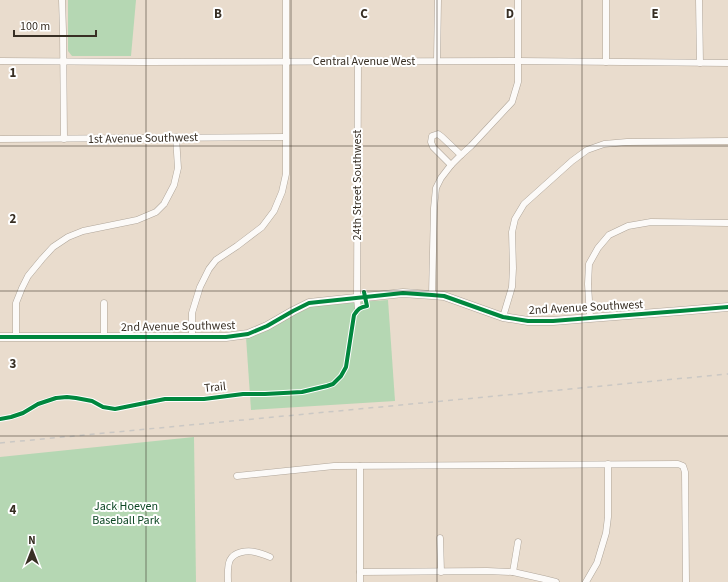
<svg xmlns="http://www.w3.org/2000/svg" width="728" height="582" font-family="'Source Sans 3',sans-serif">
  <rect width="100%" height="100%" fill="#e9dccd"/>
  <g fill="#b5d7b3">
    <polygon points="68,0 136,0 131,56 72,56 68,51"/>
    <polygon points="388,300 395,401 251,410 246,337 310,305"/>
    <polygon points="194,437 196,582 0,582 0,457"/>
  </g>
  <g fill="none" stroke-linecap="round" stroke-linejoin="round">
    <g stroke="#b0a69a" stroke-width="7">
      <g id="minor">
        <polyline points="62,0 63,31 64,139"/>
        <polyline points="699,0 700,63"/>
        <polyline points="0,61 142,62 518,61 728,63"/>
        <polyline points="358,61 357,298 358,309"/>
        <polyline points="437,61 438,0"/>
        <polyline points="606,62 606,0"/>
        <polyline points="0,139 285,137"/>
        <polyline points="451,165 433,147 431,142 432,136 438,134 442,137 461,155"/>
        <polyline points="432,295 434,208 436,188 441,178 451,165 461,155 471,146 512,102 518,82 518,0"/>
        <polyline points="503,317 512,287 513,268 512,232 515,219 524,204 572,161 587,150 604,144 627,142 728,141"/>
        <polyline points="590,318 588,284 589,264 598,248 609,235 628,226 651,222 728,223"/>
        <polyline points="192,336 192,313 200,287 209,269 216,260 237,246 262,227 274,211 282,192 286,174 286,0"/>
        <polyline points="16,337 16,303 22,288 28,276 42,259 53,247 68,237 83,231 137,220 156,212 164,204 174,185 178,168 176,137"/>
        <polyline points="104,337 104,303"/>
        <polyline points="360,466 360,582"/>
        <polyline points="237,476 334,466 678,464 683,466 685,472 686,582"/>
        <polyline points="440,538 441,572"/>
        <polyline points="360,572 487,571 513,572 544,579 556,582"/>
        <polyline points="513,572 518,542"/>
        <path d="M228,582c0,-7 -1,-16 2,-22 4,-8 17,-10 25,-8 5,1 10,3 15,5"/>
        <polyline points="586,582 597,563 606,533 608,517 608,464"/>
      </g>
    </g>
    <g stroke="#b0a69a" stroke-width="9">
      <polyline id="tertiary" points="0,337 226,337 248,334 267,326 293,311 309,303 403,293 432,295 444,296 503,317 528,321 553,321 590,318 680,311 728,307"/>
    </g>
    <use href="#minor" stroke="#fcfaf8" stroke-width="6"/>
    <use href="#tertiary" stroke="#fcfaf8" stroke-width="8"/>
    <polyline stroke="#cbc8c4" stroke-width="1.5" stroke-dasharray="5 5" stroke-linecap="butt" points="0,443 728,374"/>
    <g stroke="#fff" stroke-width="6">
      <g id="cycleway">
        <polyline points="0,337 226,337 248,334 267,326 293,311 309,303 403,293 432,295 444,296 503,317 528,321 553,321 590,318 680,311 728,307"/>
        <path d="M0,419l11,-2 12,-4 15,-9 18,-6 11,-1 9,1 16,3 11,6 12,2 50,-10h39l39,-5h22l37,-2 25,-6 6,-2 8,-8 5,-9 8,-52c4,-6 6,-8 13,-9l-3,-14"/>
      </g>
    </g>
    <use href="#cycleway" stroke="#00873e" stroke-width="4"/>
  </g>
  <path fill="none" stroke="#382f24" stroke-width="1" stroke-opacity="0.55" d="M146,0v582M291,0v582M437,0v582M582,0v582M0,146h728M0,291h728M0,436h728"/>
  <g text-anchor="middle" stroke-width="4" stroke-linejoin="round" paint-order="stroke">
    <g font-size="12" fill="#382f24" stroke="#fff">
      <text x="364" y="65">Central Avenue West</text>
      <text transform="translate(143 138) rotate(-1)" y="4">1st Avenue Southwest</text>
      <text transform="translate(357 185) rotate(-90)" y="4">24th Street Southwest</text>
      <text transform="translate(586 307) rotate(-3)" y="4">2nd Avenue Southwest</text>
      <text transform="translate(178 326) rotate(-1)" y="4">2nd Avenue Southwest</text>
      <text transform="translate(215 387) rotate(-6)" y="4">Trail</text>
    </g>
    <g font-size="12" fill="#0d4724" stroke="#fff">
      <text x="126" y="510">Jack Hoeven<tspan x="126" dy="14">Baseball Park</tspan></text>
    </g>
  </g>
  <g font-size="13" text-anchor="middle" font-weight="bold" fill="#382f24" stroke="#fff" stroke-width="4" stroke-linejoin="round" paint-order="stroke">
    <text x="218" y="18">B</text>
    <text x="364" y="18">C</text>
    <text x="510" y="18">D</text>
    <text x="655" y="18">E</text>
    <text x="13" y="77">1</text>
    <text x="13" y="223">2</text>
    <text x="13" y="368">3</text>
    <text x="13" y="514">4</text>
  </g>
  <g transform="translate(32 550)" stroke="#ffffff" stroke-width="3" paint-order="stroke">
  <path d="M0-3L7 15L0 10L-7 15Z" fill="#382f24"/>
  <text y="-6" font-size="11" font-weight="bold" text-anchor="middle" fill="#382f24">N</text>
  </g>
  <path d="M14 30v6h82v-6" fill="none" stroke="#382f24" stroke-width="2"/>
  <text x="20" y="30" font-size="12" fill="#382f24" stroke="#ffffff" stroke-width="3" paint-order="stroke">100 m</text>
</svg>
